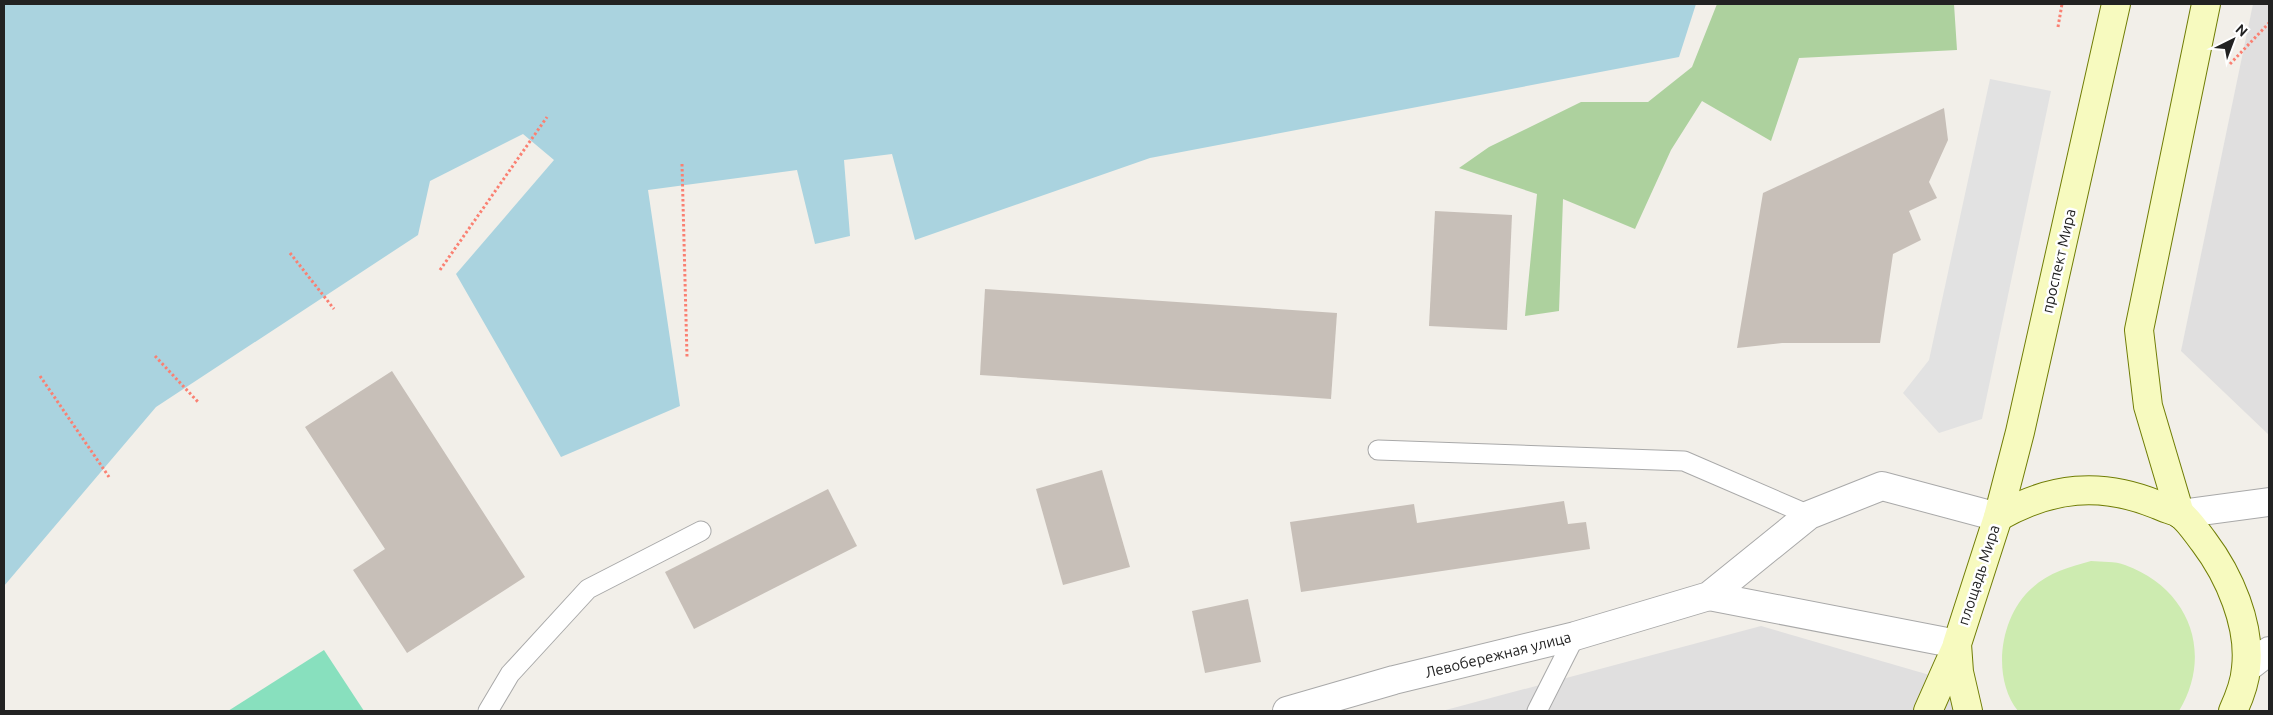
<svg xmlns="http://www.w3.org/2000/svg" width="2273" height="715" font-family="Ubuntu,sans-serif">
  <rect width="100%" height="100%" fill="#f2efe9"/>
  <g fill="#e0dfdf">
    <polygon points="2253,4 2269,4 2269,435 2181,351"/>
    <polygon points="1761,626 1964,685 1966,711 1442,711"/>
  </g>
  <path fill="#cdebb0" d="M2091,561c11,1 24,0 34,4 64,23 89,88 54,146h-161c-27,-34 -18,-95 14,-123 17,-16 38,-21 59,-27z"/>
  <polygon fill="#add19e" points="1717,4 1954,4 1957,50 1799,58 1771,141 1702,101 1671,150 1635,229 1563,199 1559,311 1525,316 1537,194 1459,168 1489,147 1581,102 1648,102 1692,67"/>
  <polygon fill="#88e0be" points="324,650 364,711 228,711"/>
  <polygon fill="#e2e2e2" points="1990,79 2051,91 1982,419 1939,433 1903,393 1929,360"/>
  <polygon fill="#aad3df" points="4,4 1696,4 1679,57 1150,158 915,240 892,154 844,160 850,236 815,244 797,170 648,190 680,406 561,457 456,274 554,160 523,134 430,181 418,235 156,407 4,586"/>
  <g fill="#c7bfb8">
    <polygon points="1944,108 1948,140 1929,182 1937,198 1909,211 1921,240 1893,254 1880,343 1782,343 1737,348 1763,193"/>
    <polygon points="1435,211 1512,215 1507,330 1429,326"/>
    <polygon points="985,289 1337,313 1331,399 980,375"/>
    <polygon points="392,371 525,577 407,653 353,570 385,549 305,427"/>
    <polygon points="1102,470 1130,567 1063,585 1036,489"/>
    <polygon points="828,489 857,546 694,629 665,572"/>
    <polygon points="1564,501 1568,524 1586,522 1590,549 1301,592 1290,522 1414,504 1417,523"/>
    <polygon points="1248,599 1261,662 1205,673 1192,611"/>
  </g>
  <g fill="none" stroke-linecap="round" stroke-linejoin="round">
    <g stroke="#a9a9a9" stroke-width="21">
      <g id="lane">
        <polyline points="1378,450 1684,461 1809,515"/>
        <polyline points="488,711 510,674 588,589 701,531"/>
        <polyline points="1537,711 1575,636"/>
      </g>
    </g>
    <g stroke="#a9a9a9" stroke-width="30">
      <g id="street">
        <polyline points="2180,514 2269,502"/>
        <polyline points="1709,596 1957,644"/>
        <polyline points="2247,668 2269,651"/>
        <polyline points="1287,711 1394,680 1575,636 1709,596 1809,515 1882,486 1998,517"/>
      </g>
    </g>
    <g stroke="#707d05" stroke-width="30">
      <g id="secondary">
        <polyline points="2180,514 2148,406 2139,330 2206,4"/>
        <path d="M1998,517c53,-30 102,-36 160,-12 6,3 14,5 21,8 9,6 18,20 25,29 25,33 47,83 42,126 -1,15 -7,30 -13,43"/>
        <polyline points="1928,711 1956,648"/>
        <polyline points="1968,711 1959,672 1957,644 1998,517 2020,432 2116,4"/>
      </g>
    </g>
    <g stroke="#fa8072" stroke-width="3" stroke-dasharray="2.5 2.5" stroke-linecap="butt">
      <polyline points="2058,27 2062,4"/>
      <polyline points="2230,64 2269,23"/>
      <polyline points="682,164 687,357"/>
      <polyline points="290,253 334,309"/>
      <polyline points="440,270 547,117"/>
      <polyline points="155,356 199,403"/>
      <polyline points="40,376 109,477"/>
    </g>
    <use href="#lane" stroke="#fff" stroke-width="19"/>
    <use href="#street" stroke="#fff" stroke-width="28"/>
    <use href="#secondary" stroke="#f7fabf" stroke-width="28"/>
  </g>
  <g text-anchor="middle" stroke-width="5" stroke-linejoin="round" paint-order="stroke">
    <g font-size="15" fill="#222" stroke="#fff">
      <text transform="translate(2059 261) rotate(-77)" y="5">проспект Мира</text>
      <text transform="translate(1979 575) rotate(-72)" y="5">площадь Мира</text>
      <text transform="translate(1498 655) rotate(-14)" y="5">Левобережная улица</text>
    </g>
  </g>
  <rect width="2273" height="715" fill="none" stroke="#222222" stroke-width="10"/>
  <g transform="translate(2233 40) rotate(42)" stroke="#ffffff" stroke-width="4" paint-order="stroke">
  <path d="M0-4L9 19L0 12L-9 19Z" fill="#222222"/>
  <text y="-8" font-size="14" font-weight="bold" text-anchor="middle" fill="#222222">N</text>
  </g>
</svg>
